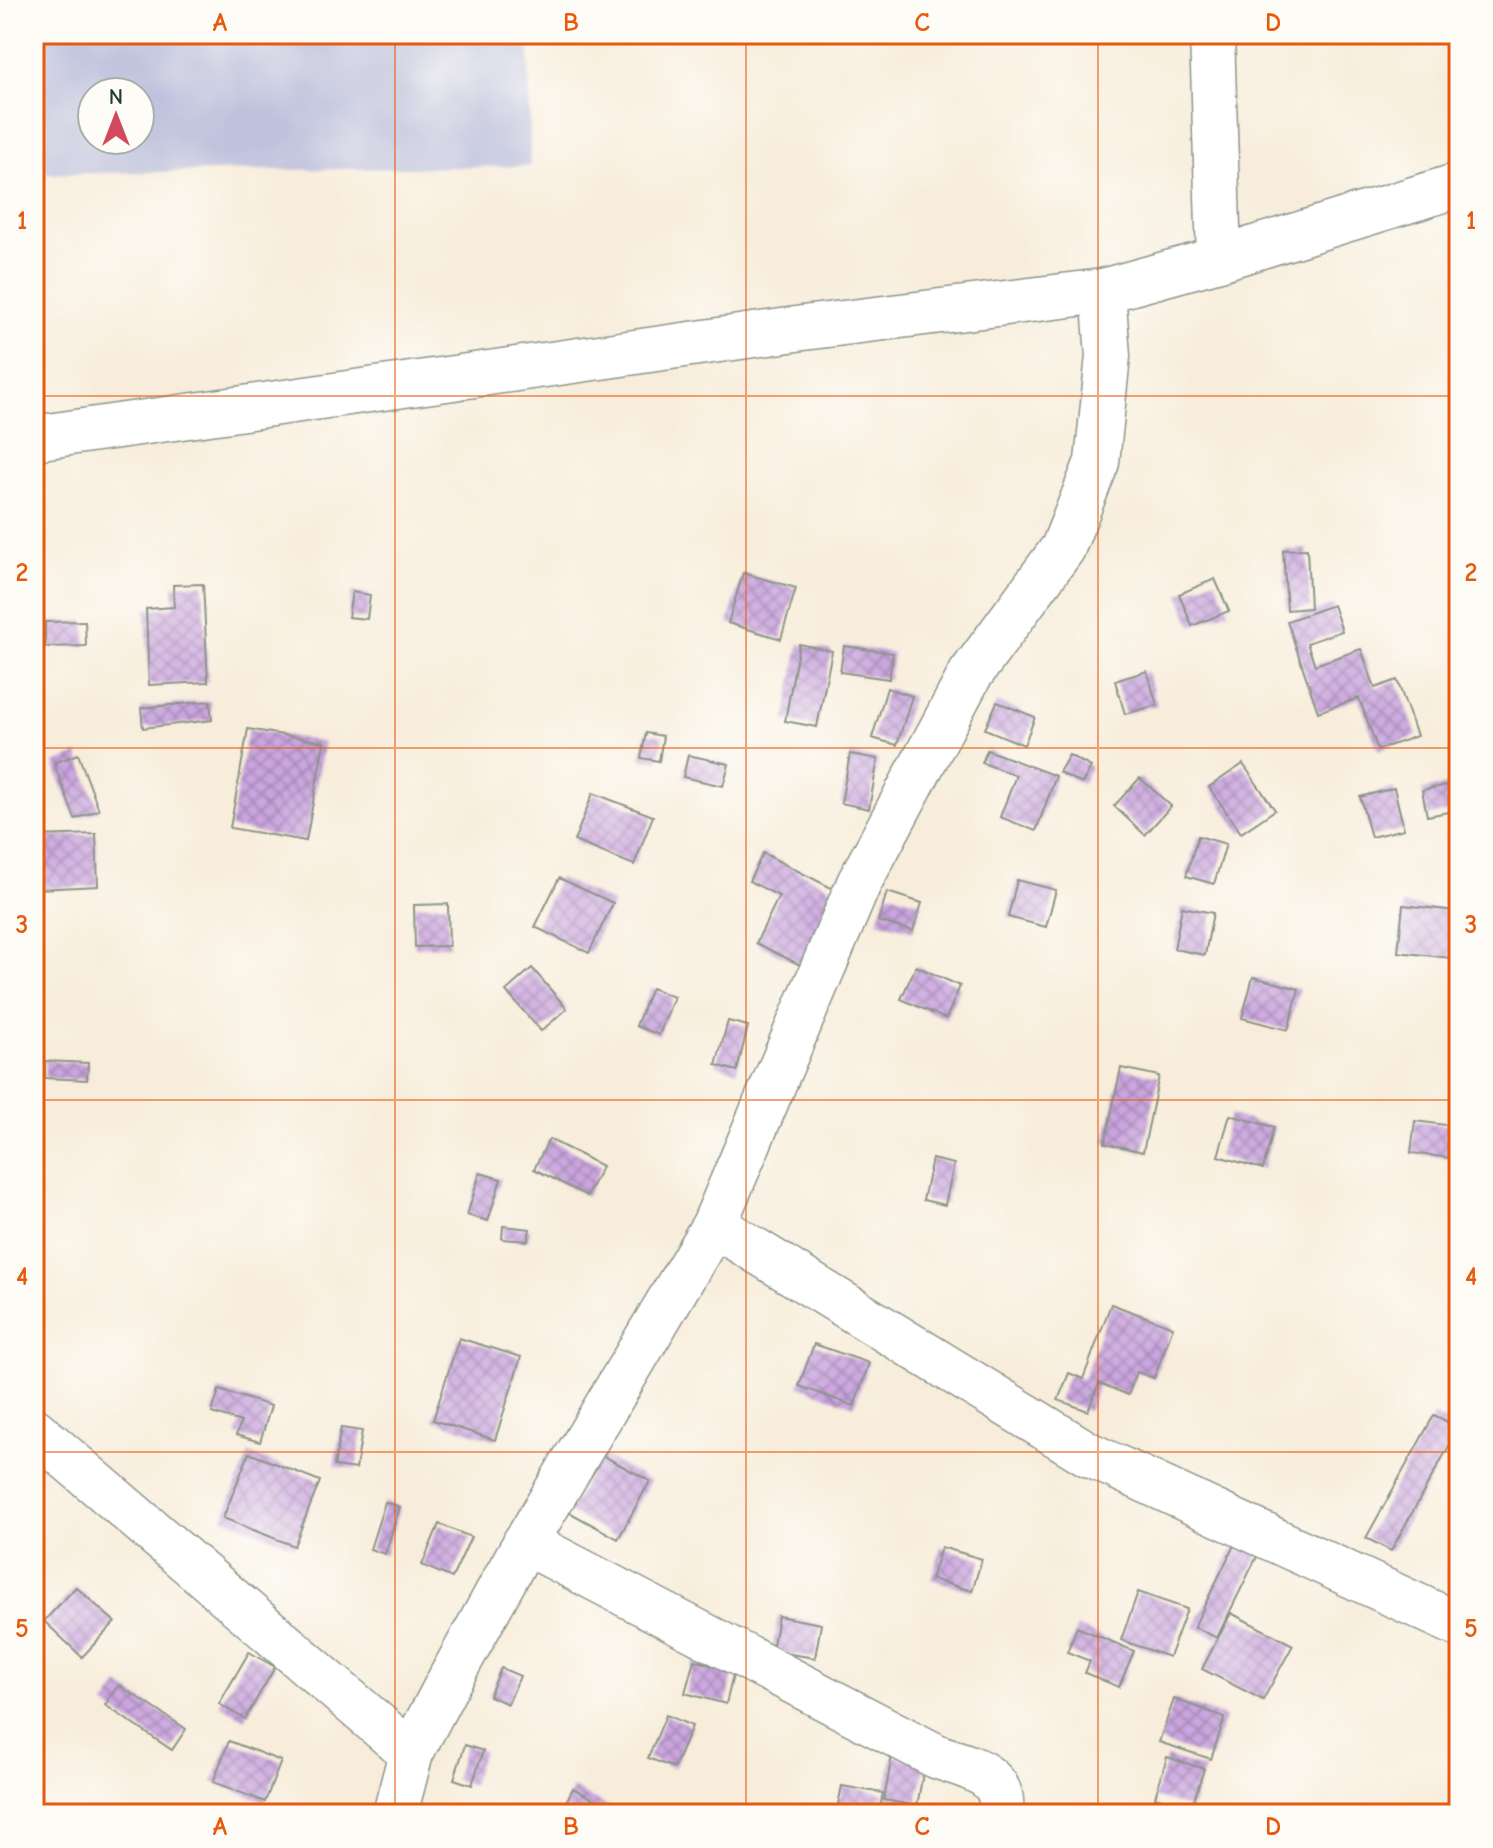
<svg xmlns="http://www.w3.org/2000/svg" width="1493" height="1848" font-family="'Comic Neue',sans-serif">
  <defs>
    <pattern id="building-cross-hatch" width="8" height="8" patternUnits="userSpaceOnUse" patternTransform="scale(2)"><rect width="8" height="8" fill="#cba5df"/><path d="M0 0l8 8M0 8l8-8" fill="none" stroke="#a488b6"/></pattern>
  </defs>
  <rect width="100%" height="100%" fill="#fdfcf7"/>
  <filter id="ink" filterUnits="userSpaceOnUse"><feTurbulence type="fractalNoise" baseFrequency=".0125" numOctaves="2"/><feDisplacementMap in="SourceGraphic" scale="16" xChannelSelector="R" yChannelSelector="G"/><feConvolveMatrix kernelMatrix="1 2 1 2 8 2 1 2 1" color-interpolation-filters="sRGB"/></filter>
  <filter id="wash" filterUnits="userSpaceOnUse"><feTurbulence type="fractalNoise" baseFrequency=".006" numOctaves="4" result="noise"/><feDisplacementMap in="SourceGraphic" scale="32" xChannelSelector="R" yChannelSelector="G"/><feGaussianBlur stdDeviation="1.8" result="paint"/><feColorMatrix in="noise" values="0 0 0 0 0 0 0 0 0 0 0 0 0 0 0 0 0 1.4 0 .05"/><feComposite in="paint" operator="in"/></filter>
  <g filter="url(#wash)">
    <rect width="100%" height="100%" fill="#f8eddb"/>
    <path fill="#c0c2dd" fill-rule="evenodd" d="M34,34h495l1,132 -496,8zM92,92h48v48h-48z"/>
    <g id="blocks">
      <g fill="url(#building-cross-hatch)">
        <polygon points="1307,549 1310,608 1287,610 1283,550"/>
        <polygon points="743,573 796,588 781,639 728,623"/>
        <polygon points="1215,579 1229,611 1192,626 1179,594"/>
        <polygon points="203,584 208,682 149,685 146,609 174,607 173,585"/>
        <polygon points="352,592 370,595 367,619 348,617"/>
        <polygon points="1333,605 1342,631 1307,643 1315,665 1361,649 1375,688 1397,680 1417,736 1378,750 1359,698 1318,712 1287,621"/>
        <polygon points="85,621 86,646 45,647 45,622"/>
        <polygon points="799,644 832,651 817,727 785,721"/>
        <polygon points="844,646 893,653 889,679 840,672"/>
        <polygon points="1147,671 1157,705 1125,714 1115,681"/>
        <polygon points="887,688 912,696 897,745 872,738"/>
        <polygon points="210,701 212,720 143,728 141,708"/>
        <polygon points="997,702 1035,717 1024,745 985,729"/>
        <polygon points="248,729 324,742 306,841 230,828"/>
        <polygon points="646,733 663,736 659,761 641,758"/>
        <polygon points="987,750 1056,776 1036,831 1000,817 1016,775 982,763"/>
        <polygon points="78,754 99,810 75,819 54,763"/>
        <polygon points="850,754 878,759 869,809 841,803"/>
        <polygon points="688,755 729,764 723,786 683,777"/>
        <polygon points="1069,755 1091,767 1082,784 1059,772"/>
        <polygon points="1243,764 1275,810 1241,833 1209,787"/>
        <polygon points="1140,778 1171,806 1145,835 1114,806"/>
        <polygon points="1459,783 1459,810 1427,816 1422,790"/>
        <polygon points="1394,788 1404,829 1371,837 1360,797"/>
        <polygon points="593,793 653,816 634,865 574,841"/>
        <polygon points="96,834 98,886 38,889 37,836"/>
        <polygon points="1198,836 1226,844 1214,884 1186,876"/>
        <polygon points="763,853 843,894 804,967 756,943 779,896 749,881"/>
        <polygon points="559,878 613,903 589,953 535,927"/>
        <polygon points="1017,880 1056,890 1046,927 1008,917"/>
        <polygon points="887,892 922,903 913,931 878,921"/>
        <polygon points="448,904 449,946 415,947 414,905"/>
        <polygon points="1403,905 1456,911 1451,958 1398,952"/>
        <polygon points="1182,907 1213,913 1205,955 1174,949"/>
        <polygon points="916,966 960,986 946,1019 901,999"/>
        <polygon points="532,968 567,1009 541,1031 506,991"/>
        <polygon points="1253,977 1299,989 1288,1030 1242,1018"/>
        <polygon points="651,988 674,997 659,1035 636,1026"/>
        <polygon points="728,1021 748,1026 737,1071 716,1065"/>
        <polygon points="45,1061 88,1063 87,1080 45,1078"/>
        <polygon points="1121,1068 1159,1076 1143,1152 1105,1143"/>
        <polygon points="1230,1115 1274,1127 1263,1169 1218,1156"/>
        <polygon points="1415,1121 1454,1126 1449,1158 1411,1153"/>
        <polygon points="549,1139 602,1166 587,1196 534,1169"/>
        <polygon points="932,1159 954,1164 945,1205 923,1200"/>
        <polygon points="480,1173 501,1179 488,1221 467,1215"/>
        <polygon points="503,1226 530,1229 528,1241 502,1239"/>
        <polygon points="1111,1304 1173,1327 1154,1378 1137,1372 1128,1395 1099,1383 1088,1411 1058,1400 1069,1373 1083,1379"/>
        <polygon points="459,1338 521,1357 495,1440 433,1420"/>
        <polygon points="814,1344 869,1363 854,1406 799,1386"/>
        <polygon points="219,1390 271,1406 260,1442 236,1435 241,1422 212,1413"/>
        <polygon points="1434,1415 1459,1428 1391,1551 1366,1538"/>
        <polygon points="341,1428 362,1431 356,1469 334,1466"/>
        <polygon points="249,1453 320,1481 294,1546 223,1518"/>
        <polygon points="600,1454 650,1481 618,1539 569,1512"/>
        <polygon points="385,1502 400,1507 385,1554 370,1549"/>
        <polygon points="439,1524 471,1537 452,1578 422,1565"/>
        <polygon points="1240,1533 1263,1544 1217,1638 1194,1627"/>
        <polygon points="941,1547 982,1559 972,1591 931,1579"/>
        <polygon points="76,1587 115,1622 82,1657 44,1621"/>
        <polygon points="1138,1592 1187,1609 1169,1657 1121,1640"/>
        <polygon points="1231,1613 1293,1645 1263,1700 1202,1669"/>
        <polygon points="778,1616 821,1624 815,1658 772,1651"/>
        <polygon points="1077,1627 1134,1651 1119,1687 1085,1673 1090,1661 1067,1652"/>
        <polygon points="249,1652 275,1667 245,1719 219,1704"/>
        <polygon points="694,1660 734,1671 726,1704 685,1693"/>
        <polygon points="501,1668 520,1676 508,1704 489,1696"/>
        <polygon points="119,1685 186,1729 172,1750 105,1705"/>
        <polygon points="1174,1699 1225,1717 1211,1759 1159,1742"/>
        <polygon points="666,1715 692,1726 674,1768 648,1758"/>
        <polygon points="229,1741 281,1761 265,1802 213,1782"/>
        <polygon points="465,1745 483,1751 472,1785 454,1779"/>
        <polygon points="892,1756 925,1762 917,1806 884,1800"/>
        <polygon points="1167,1757 1204,1769 1191,1809 1155,1797"/>
        <polygon points="842,1786 883,1793 879,1814 865,1814 837,1809"/>
        <polygon points="573,1788 621,1814 560,1814"/>
      </g>
    </g>
  </g>
  <g filter="url(#ink)">
    <use href="#blocks" fill-opacity="0" stroke="#8c9588" stroke-width="2"/>
    <g fill="none" stroke-linecap="round" stroke-linejoin="round">
      <g stroke="#8c9588" stroke-width="47">
        <g id="minor">
          <polyline points="1212,34 1219,259"/>
          <polyline points="714,1225 1088,1454 1459,1625"/>
          <polyline points="34,1430 411,1753"/>
          <path d="M525,1542l411,214c32,12 70,16 65,58"/>
          <polyline points="395,1814 411,1753 450,1679 517,1557 714,1225 859,883 970,675 1063,548 1097,462 1108,356 1103,291"/>
        </g>
      </g>
      <g stroke="#8c9588" stroke-width="47">
        <polyline id="major" points="34,438 803,328 1103,291 1219,259 1459,185"/>
      </g>
      <use href="#minor" stroke="#fff" stroke-width="44"/>
      <use href="#major" stroke="#fff" stroke-width="44"/>
    </g>
  </g>
  <path fill="none" stroke="#e8590c" stroke-width="2" stroke-opacity="0.55" d="M395,34v1780M746,34v1780M1098,34v1780M34,396h1425M34,748h1425M34,1100h1425M34,1452h1425"/>
  <rect width="1493" height="1848" fill="none" stroke="#fdfcf7" stroke-width="88"/>
  <g transform="translate(116 116)"><circle r="38" fill="#fdfcf7" stroke="#a4b0a9" stroke-width="2"/>
  <path d="M0-6L14 30L0 20L-14 30Z" fill="#d1495b"/>
  <text y="-12" font-size="22" font-weight="bold" text-anchor="middle" fill="#1f3d34">N</text>
  </g>
  <rect x="44" y="44" width="1405" height="1760" fill="none" stroke="#e8590c" stroke-width="3"/>
  <g font-size="26" text-anchor="middle" font-weight="bold" fill="#e8590c">
    <text x="220" y="31">A</text>
    <text x="571" y="31">B</text>
    <text x="922" y="31">C</text>
    <text x="1273" y="31">D</text>
    <text x="22" y="229">1</text>
    <text x="1471" y="229">1</text>
    <text x="22" y="581">2</text>
    <text x="1471" y="581">2</text>
    <text x="22" y="933">3</text>
    <text x="1471" y="933">3</text>
    <text x="22" y="1285">4</text>
    <text x="1471" y="1285">4</text>
    <text x="22" y="1637">5</text>
    <text x="1471" y="1637">5</text>
    <text x="220" y="1835">A</text>
    <text x="571" y="1835">B</text>
    <text x="922" y="1835">C</text>
    <text x="1273" y="1835">D</text>
  </g>
</svg>
